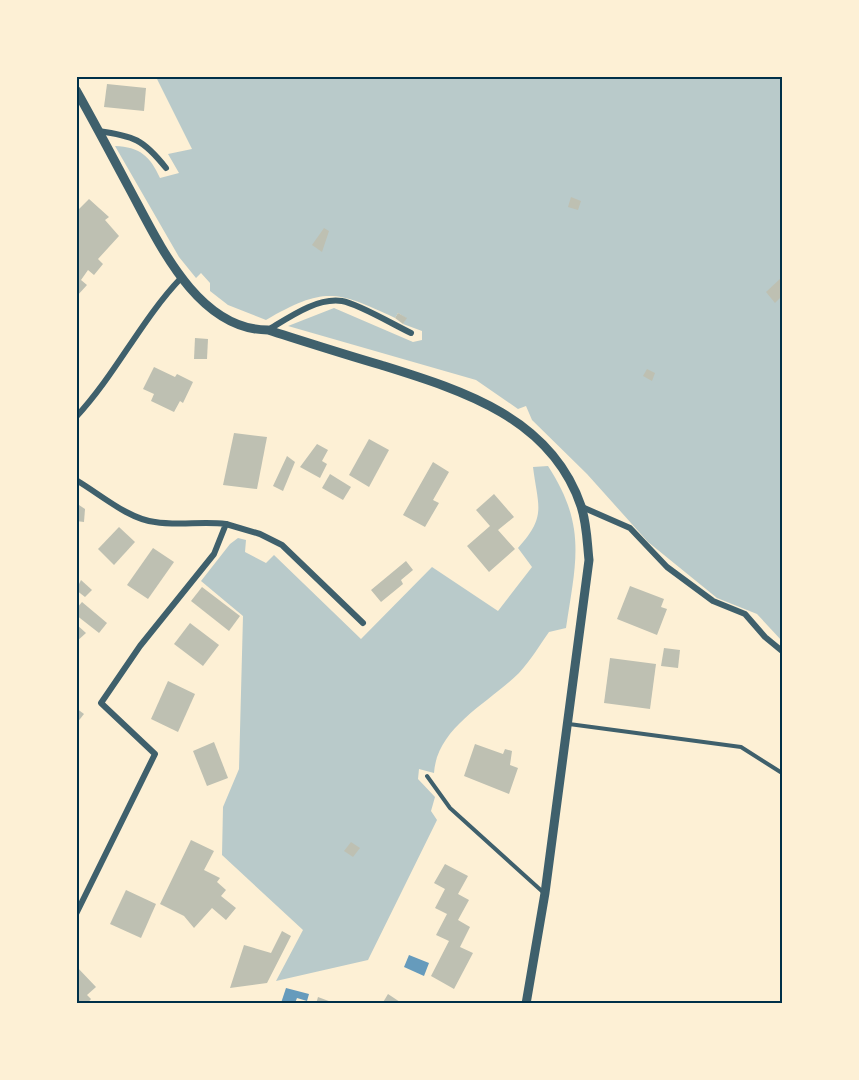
<svg xmlns="http://www.w3.org/2000/svg" width="859" height="1080" font-family="Lato,sans-serif">
  <rect width="100%" height="100%" fill="#fdf0d5"/>
  <g fill="#b9caca">
    <path d="M156,77h626v564l-25,-27 -40,-16 -69,-56 -61,-68 -55,-54 -6,-14 -8,3 -42,-29 -188,-54 46,-18 79,34 9,-2v-9l-19,-7 3,-6 -8,-5 -3,5c-58,-27 -70,-32 -129,2l-38,-15 -18,-14v-8l-9,-10 -5,5 -17,-21 -64,-111c25,1 35,10 45,32l19,-5 -11,-19 24,-5z"/>
    <path d="M548,466c39,60 28,95 18,162l-17,4c-10,14 -18,28 -30,41 -30,30 -82,54 -85,100l-15,-4 -1,10 17,18 -4,14 6,9 -69,140 -92,21 27,-51 -81,-75 1,-48 16,-38 4,-153 -42,-35 29,-37 8,-6 8,2 -1,12 21,11 8,-8 87,84 71,-72 66,44 34,-44 -14,-19c29,-32 20,-41 15,-81z"/>
  </g>
  <g fill="#669bbc">
    <polygon points="409,955 429,963 424,976 404,967"/>
    <polygon points="286,988 309,994 307,1001 297,998 295,1003 281,1003"/>
  </g>
  <g fill="#bec0b2">
    <polygon points="107,84 146,88 144,111 104,107"/>
    <polygon points="571,197 581,201 578,210 568,207"/>
    <polygon points="89,199 109,217 105,220 119,236 98,259 103,264 94,275 88,270 81,280 87,285 76,297 76,212"/>
    <polygon points="324,228 329,231 322,252 312,245"/>
    <polygon points="782,277 782,296 775,303 766,292"/>
    <polygon points="398,313 407,318 403,324 395,318"/>
    <polygon points="195,338 208,339 207,359 194,359"/>
    <polygon points="154,367 175,377 177,374 193,382 183,403 180,401 174,412 151,401 154,394 143,389"/>
    <polygon points="647,369 655,373 652,381 643,376"/>
    <polygon points="234,433 267,437 257,489 223,485"/>
    <polygon points="369,439 389,450 369,487 349,475"/>
    <polygon points="317,444 328,450 322,461 327,464 320,478 300,467"/>
    <polygon points="287,456 295,462 283,491 273,486"/>
    <polygon points="433,462 449,472 433,500 439,503 425,527 403,515"/>
    <polygon points="330,474 351,487 343,500 322,488"/>
    <polygon points="494,494 514,517 498,530 515,549 489,572 467,546 490,526 476,510"/>
    <polygon points="76,503 85,509 84,522 76,521"/>
    <polygon points="119,527 135,542 114,565 98,549"/>
    <polygon points="153,548 174,562 148,599 127,585"/>
    <polygon points="406,561 413,570 401,580 403,584 381,602 371,590"/>
    <polygon points="81,580 92,590 85,597 76,590"/>
    <polygon points="630,586 664,599 661,607 667,609 657,635 617,619"/>
    <polygon points="202,587 240,616 229,631 191,601"/>
    <polygon points="82,602 107,623 99,633 76,615 76,609"/>
    <polygon points="190,623 219,645 203,666 174,644"/>
    <polygon points="76,624 86,633 76,642"/>
    <polygon points="664,648 680,650 678,668 661,666"/>
    <polygon points="610,658 656,664 650,709 604,703"/>
    <polygon points="168,681 195,694 178,732 151,719"/>
    <polygon points="76,708 84,714 76,724"/>
    <polygon points="214,742 228,778 207,786 193,751"/>
    <polygon points="475,744 503,754 505,749 512,751 510,765 518,768 509,794 464,776"/>
    <polygon points="191,840 214,851 204,870 220,878 217,882 226,890 221,896 236,908 226,920 212,908 194,928 184,916 160,904"/>
    <polygon points="351,842 360,848 353,857 344,851"/>
    <polygon points="445,864 468,876 458,894 469,900 458,920 470,927 460,947 473,953 454,989 431,976 449,941 436,935 447,914 435,908 445,889 434,883"/>
    <polygon points="126,890 156,904 141,938 110,924"/>
    <polygon points="282,931 291,936 267,983 230,988 244,945 271,953"/>
    <polygon points="76,966 96,987 87,995 91,999 87,1004 76,1004"/>
    <polygon points="388,994 403,1004 382,1004"/>
    <polygon points="318,997 334,1003 334,1004 316,1004"/>
  </g>
  <g fill="none" stroke-linecap="round" stroke-linejoin="round">
    <g stroke="#3f606c" stroke-width="4">
      <polyline points="569,724 741,747 782,773"/>
      <polyline points="427,776 450,808 544,893"/>
    </g>
    <g stroke="#3f606c" stroke-width="6">
      <path d="M98,131c36,5 45,8 68,37"/>
      <path d="M268,330c20,-12 49,-33 74,-29 17,3 52,24 69,32"/>
      <path d="M76,417c40,-43 65,-97 105,-139"/>
      <path d="M76,480c24,14 52,39 79,42 23,4 47,-1 71,2l-12,30 -74,92 -39,57 54,51 -79,160"/>
      <polyline points="582,507 630,528 667,567 713,601 745,614 765,637 782,651"/>
      <polyline points="226,524 260,534 282,545 363,623"/>
    </g>
    <path stroke="#3f606c" stroke-width="9" d="M76,90c18,32 35,64 52,96 29,53 68,144 140,144 38,12 75,24 113,35 80,25 170,52 200,141 6,18 6,36 8,54l-44,333 -19,111"/>
  </g>
  <rect width="859" height="1080" fill="none" stroke="#fdf0d5" stroke-width="156"/>
  <rect x="78" y="78" width="703" height="924" fill="none" stroke="#003049" stroke-width="2"/>
</svg>
